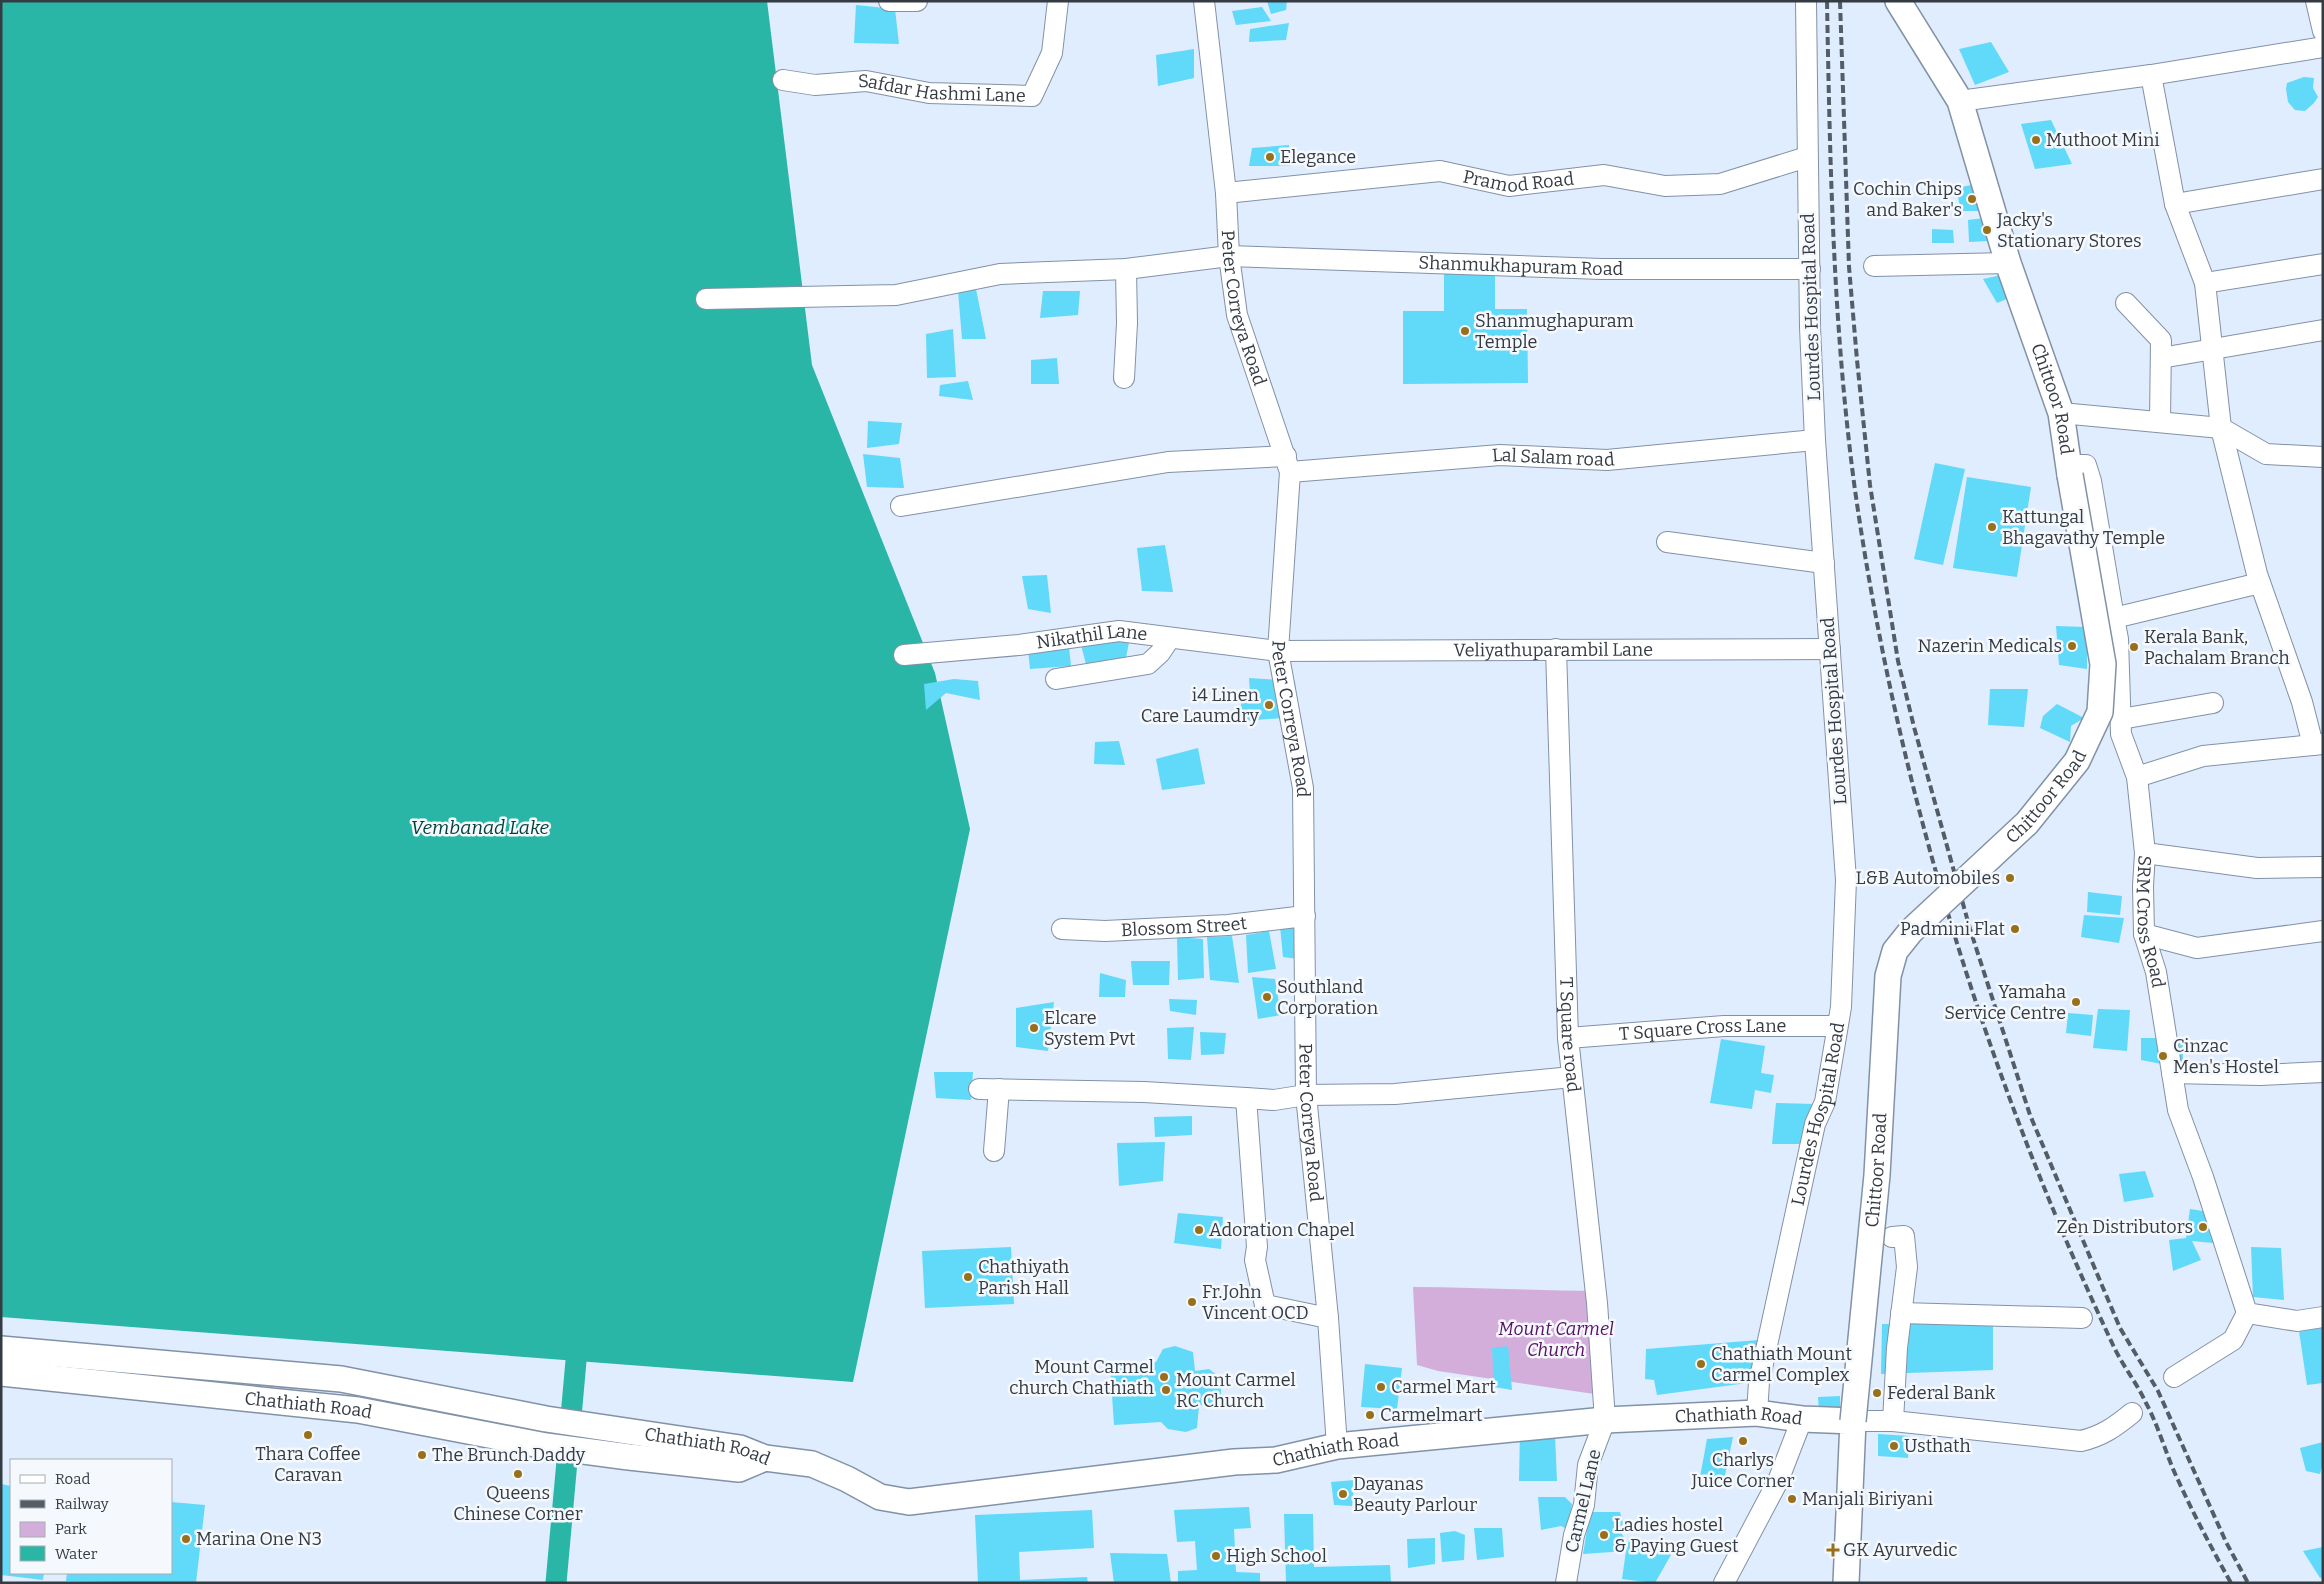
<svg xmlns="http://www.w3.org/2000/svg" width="2324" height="1584" font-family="Bitter,serif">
  <rect width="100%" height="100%" fill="#dfedfe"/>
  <path fill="#d3aeda" d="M1413,1287c63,0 124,4 187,4l8,105 -170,-25 -21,-6z"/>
  <polygon fill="#29b6a7" points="1,1 767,1 812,365 935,673 970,829 853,1382 1,1317"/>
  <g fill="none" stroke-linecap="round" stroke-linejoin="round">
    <polyline stroke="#29b6a7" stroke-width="21" points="556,1583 576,1361"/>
  </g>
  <g fill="#61d9f9">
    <polygon points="1267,1 1287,1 1286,10 1271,14"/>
    <polygon points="856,5 895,9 899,44 854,43"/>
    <polygon points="1262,7 1271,21 1236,25 1232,11"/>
    <polygon points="1289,23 1286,40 1249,42 1250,29"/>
    <polygon points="1991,42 2009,72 1975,85 1959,49"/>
    <polygon points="1194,49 1194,78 1158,86 1156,55"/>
    <polygon points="2304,77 2314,78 2313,88 2318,97 2314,103 2305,111 2295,110 2288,102 2286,89 2287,83"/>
    <polygon points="2051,120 2072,164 2035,169 2021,124"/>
    <polygon points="1289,145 1290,166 1249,166 1252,148"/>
    <polygon points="1981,183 1989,211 1961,211 1956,188"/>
    <polygon points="2001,216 2010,240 1969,242 1968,220"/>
    <polygon points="1932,229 1953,230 1954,243 1932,243"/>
    <polygon points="1444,264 1495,266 1495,309 1527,309 1528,383 1403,384 1403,311 1444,311"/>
    <polygon points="2006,274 2014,296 1997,303 1983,279"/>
    <polygon points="976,289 986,339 962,339 958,291"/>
    <polygon points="1043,291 1080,291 1078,315 1040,318"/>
    <polygon points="953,329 956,377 927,378 926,334"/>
    <polygon points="1057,358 1059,384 1031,384 1031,360"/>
    <polygon points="968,381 973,400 939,396 940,385"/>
    <polygon points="868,421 902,423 899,444 867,448"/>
    <polygon points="863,454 900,458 904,488 867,487"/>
    <polygon points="1935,463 1965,469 1943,565 1914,559"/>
    <polygon points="1967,477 2031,487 2017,577 1953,568"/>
    <polygon points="1165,545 1173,592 1142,591 1137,548"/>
    <polygon points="1047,575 1051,613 1028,609 1022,576"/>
    <polygon points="2056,626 2087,627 2087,669 2059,665"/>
    <polygon points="1130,637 1126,658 1086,664 1081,645"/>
    <polygon points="1069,647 1071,666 1030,669 1028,650"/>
    <polygon points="1249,678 1295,681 1298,717 1241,721 1241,693 1250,693"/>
    <polygon points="954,679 978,681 980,700 946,693 926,710 924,684"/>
    <polygon points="1990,689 2028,689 2024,727 1988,725"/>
    <polygon points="2057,704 2084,718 2071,726 2070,742 2040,728 2043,716"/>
    <polygon points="1119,741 1125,765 1094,764 1095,742"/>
    <polygon points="1198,748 1205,784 1162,790 1156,759"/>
    <polygon points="2088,892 2122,896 2120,915 2087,912"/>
    <polygon points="2084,915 2124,918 2119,943 2081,937"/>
    <polygon points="1304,921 1306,960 1283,957 1280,926"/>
    <polygon points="1269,931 1276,969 1248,973 1246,935"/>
    <polygon points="1232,936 1239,983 1210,980 1207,937"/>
    <polygon points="1177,937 1203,939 1204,978 1178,980"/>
    <polygon points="1131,961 1170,961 1169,985 1133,985"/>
    <polygon points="1100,973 1126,980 1125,997 1099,997"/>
    <polygon points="1252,977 1275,979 1281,1015 1258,1019"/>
    <polygon points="1169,999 1197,1000 1196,1015 1170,1011"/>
    <polygon points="1054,1002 1048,1051 1016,1047 1016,1008"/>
    <polygon points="2098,1009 2130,1010 2127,1051 2093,1048"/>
    <polygon points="2068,1013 2093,1015 2091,1036 2066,1033"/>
    <polygon points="1194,1027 1191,1060 1168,1059 1167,1028"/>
    <polygon points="1200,1032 1226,1033 1224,1054 1201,1055"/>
    <polygon points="2141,1038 2183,1038 2183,1068 2141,1060"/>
    <polygon points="1721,1039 1765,1046 1761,1073 1774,1075 1771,1093 1755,1090 1752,1109 1710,1103"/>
    <polygon points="934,1072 973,1072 971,1100 936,1098"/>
    <polygon points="1776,1103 1815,1104 1806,1144 1772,1144"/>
    <polygon points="1192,1116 1192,1135 1155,1137 1154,1117"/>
    <polygon points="1165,1142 1163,1181 1119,1186 1117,1143"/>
    <polygon points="2145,1171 2154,1197 2124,1202 2119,1174"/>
    <polygon points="2190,1209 2222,1214 2213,1243 2192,1241 2201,1260 2173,1271 2169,1240 2186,1238"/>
    <polygon points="1178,1213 1223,1217 1221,1249 1174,1243"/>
    <polygon points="1011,1247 1014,1304 925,1308 922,1251"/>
    <polygon points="2251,1247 2281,1248 2284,1300 2253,1297"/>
    <polygon points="1882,1324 1993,1324 1993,1370 1881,1374"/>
    <polygon points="2323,1328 2323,1383 2307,1385 2299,1331"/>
    <polygon points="1759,1340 1755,1382 1657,1395 1654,1380 1645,1379 1646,1349"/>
    <polygon points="1175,1346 1193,1352 1195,1371 1209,1369 1218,1376 1221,1385 1221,1395 1211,1403 1199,1406 1197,1428 1186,1432 1168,1429 1161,1422 1114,1425 1110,1365 1156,1362 1163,1349"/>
    <polygon points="1508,1346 1512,1390 1494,1387 1492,1348"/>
    <polygon points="1365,1364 1402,1368 1397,1409 1361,1407"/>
    <polygon points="1840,1396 1840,1411 1819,1412 1818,1397"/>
    <polygon points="1520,1430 1555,1435 1557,1481 1519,1481"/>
    <polygon points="1878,1434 1910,1436 1908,1458 1878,1456"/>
    <polygon points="1733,1437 1724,1480 1700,1477 1707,1439"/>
    <polygon points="2323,1442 2323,1463 2320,1474 2306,1471 2300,1448"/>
    <polygon points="1355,1480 1352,1506 1334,1505 1331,1482"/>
    <polygon points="1,1484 11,1486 11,1573 44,1573 43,1580 1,1575"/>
    <polygon points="1538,1497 1565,1497 1572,1504 1569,1530 1561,1526 1541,1530"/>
    <polygon points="171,1502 205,1505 196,1583 66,1581 67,1573 171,1573"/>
    <polygon points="1249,1507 1251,1528 1234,1529 1236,1572 1260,1573 1260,1583 1178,1583 1178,1571 1197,1570 1195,1541 1177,1542 1174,1510"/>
    <polygon points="1092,1510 1094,1548 1019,1552 1020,1580 1087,1577 1088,1583 978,1583 975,1515"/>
    <polygon points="1590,1512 1620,1512 1623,1523 1620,1531 1625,1539 1627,1551 1629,1538 1672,1553 1655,1583 1622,1579 1626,1551 1583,1554"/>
    <polygon points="1284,1514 1313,1514 1314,1567 1390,1565 1391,1583 1286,1583"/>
    <polygon points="1474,1528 1502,1528 1504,1557 1477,1560"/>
    <polygon points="1455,1531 1465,1535 1464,1560 1442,1562 1440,1533"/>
    <polygon points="1435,1538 1435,1564 1408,1568 1407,1539"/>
    <polygon points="2323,1547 2323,1577 2320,1578 2303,1551"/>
    <polygon points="1110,1553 1167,1554 1171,1583 1114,1583"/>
  </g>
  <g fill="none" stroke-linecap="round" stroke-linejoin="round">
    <g stroke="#8292a6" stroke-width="22">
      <g id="minor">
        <polyline points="889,1 917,1"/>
        <path id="s1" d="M1204,1l22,192 3,63 8,59 53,157 -12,179 25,137 3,307 22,223 9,128"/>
        <polyline points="2316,1 2323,31"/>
        <polyline points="2151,75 2175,204 2205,283 2221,428 2257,574 2302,702 2313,745"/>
        <path id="s2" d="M783,80l32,5 51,-4 63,12 103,3 20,-43 6,-52"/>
        <polyline points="1960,101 2151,75 2323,47"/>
        <path id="s3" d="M1226,193l214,-22 69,15 95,-11 61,11 55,-2 87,-27"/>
        <polyline points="2175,204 2323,179"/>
        <polyline points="1874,266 2008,263"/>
        <polyline points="2205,283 2323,264"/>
        <path id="s4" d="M706,299l190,-4 104,-21 126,-5 103,-13 373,13h208"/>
        <polyline points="2126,303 2161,340 2160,422"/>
        <polyline points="2161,358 2323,330"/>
        <polyline points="1124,378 1127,323 1126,269"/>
        <polyline points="2061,413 2221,428 2266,454 2323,457"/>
        <path id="s5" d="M2068,465h18l5,16 23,137 4,21 3,95 16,43 8,76 -2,33 1,48 12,38 22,138 25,67 44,136 50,8 26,-4"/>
        <path id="s6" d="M1290,472l210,-17 107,5 208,-20"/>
        <polyline points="901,506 1168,462 1286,456"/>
        <polyline points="1667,542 1824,563"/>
        <polyline points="2114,618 2260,583"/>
        <path id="s7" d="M1556,649l12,389 29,265 8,117 -17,45 -4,40 -10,30 -8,48"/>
        <path id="s8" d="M904,655l115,-10 100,-14 159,20 552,-2"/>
        <polyline points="1056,679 1148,664 1160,653 1170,638"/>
        <polyline points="2121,719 2213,703"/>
        <polyline points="2137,777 2203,756 2323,744"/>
        <polyline points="2145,853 2257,868 2323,867"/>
        <path id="s9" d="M1062,929l43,2 123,-6 77,-9"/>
        <polyline points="2144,934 2197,948 2323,931"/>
        <path id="s10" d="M1568,1038l156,-12h113"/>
        <polyline points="2172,1073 2260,1075 2323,1072"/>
        <polyline points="979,1089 1144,1092 1246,1098"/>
        <polyline points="994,1151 999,1089"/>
        <polyline points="1892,1237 1904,1236 1907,1267 1897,1348 1893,1421"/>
        <polyline points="1901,1313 2082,1318"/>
        <polyline points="1328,1318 1265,1305 1255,1260 1257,1247 1246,1098 1274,1100 1306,1095 1395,1094 1572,1077"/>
        <polyline points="2174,1377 2233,1340 2247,1313"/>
        <path id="s11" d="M1757,1413l2,-31 56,-258 10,-22 16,-95 5,-127 -31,-440 -5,-113 -4,-326"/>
        <path d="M1853,1421h40l188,20c21,-5 34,-14 51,-28"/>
        <polyline points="1724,1583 1778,1481 1802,1419"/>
      </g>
    </g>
    <g stroke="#8292a6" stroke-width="28">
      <g id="major">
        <path id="s12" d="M1898,1l62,100 48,162 53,150 9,62"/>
        <path id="s13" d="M1,1349l340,30 205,40 194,29 25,10 47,6 35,15 33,18 29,5 325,-40 42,-2 61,-14 268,-26 152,-7 45,6 51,2 -7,162"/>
        <path id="s14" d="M1,1373l357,37 188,36 83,11 110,12 26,-11"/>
      </g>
    </g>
    <use href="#minor" stroke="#fff" stroke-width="20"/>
    <use href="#major" stroke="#fff" stroke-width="25"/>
    <g stroke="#545c66" stroke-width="4" stroke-dasharray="8 4" stroke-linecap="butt">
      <path d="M1827,1c3,163 6,327 28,489 42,296 131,585 258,855 9,20 24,38 33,58 13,24 20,52 32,77 16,35 34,69 53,103"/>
      <polyline points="1840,1 1849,267 1857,360 1870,485 1898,661 1914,727 1970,929 2030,1115 2120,1328 2158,1391 2226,1542 2248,1583"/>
    </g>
    <g stroke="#8292a6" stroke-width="28" stroke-linecap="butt">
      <g id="major-bridge">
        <path id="s15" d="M1853,1421l24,-246 11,-199 7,-25 16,-20 116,-108 50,-62 23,-49 3,-48 -33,-189"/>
      </g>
    </g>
    <use href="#major-bridge" stroke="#fff" stroke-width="25"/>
  </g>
  <g fill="#98701b" stroke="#f5f9fd" stroke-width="2">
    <circle cx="2036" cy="140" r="5"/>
    <circle cx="1270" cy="157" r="5"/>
    <circle cx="1972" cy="199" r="5"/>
    <circle cx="1987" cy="230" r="5"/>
    <circle cx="1465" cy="331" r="5"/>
    <circle cx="1992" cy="527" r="5"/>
    <circle cx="2072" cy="646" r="5"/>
    <circle cx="2134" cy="647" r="5"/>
    <circle cx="1269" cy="705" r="5"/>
    <circle cx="2010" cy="878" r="5"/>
    <circle cx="2015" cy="929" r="5"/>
    <circle cx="1267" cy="997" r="5"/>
    <circle cx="2076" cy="1002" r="5"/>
    <circle cx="1034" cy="1028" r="5"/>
    <circle cx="2163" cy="1056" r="5"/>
    <circle cx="2203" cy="1227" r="5"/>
    <circle cx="1199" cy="1230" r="5"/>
    <circle cx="968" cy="1277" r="5"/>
    <circle cx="1192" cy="1302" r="5"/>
    <circle cx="1701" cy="1364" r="5"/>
    <circle cx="1164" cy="1377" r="5"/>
    <circle cx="1381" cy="1387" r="5"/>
    <circle cx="1166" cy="1390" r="5"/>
    <circle cx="1877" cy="1393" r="5"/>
    <circle cx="1370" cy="1415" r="5"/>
    <circle cx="308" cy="1435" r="5"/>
    <circle cx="1743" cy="1441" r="5"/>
    <circle cx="1894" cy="1446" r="5"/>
    <circle cx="422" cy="1455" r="5"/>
    <circle cx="518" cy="1474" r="5"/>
    <circle cx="1343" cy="1494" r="5"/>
    <circle cx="1792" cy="1499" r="5"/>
    <circle cx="1604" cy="1535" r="5"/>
    <circle cx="186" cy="1539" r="5"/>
    <path d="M1830.5 1542.5h5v5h5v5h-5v5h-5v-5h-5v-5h5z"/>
    <circle cx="1216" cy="1556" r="5"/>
  </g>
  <g text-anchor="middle" stroke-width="5" stroke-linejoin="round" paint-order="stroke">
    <g font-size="18" fill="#343b43" stroke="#f5f9fd">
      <text dy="6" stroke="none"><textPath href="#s2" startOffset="160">Safdar Hashmi Lane</textPath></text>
      <text dy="6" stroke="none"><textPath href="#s3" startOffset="295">Pramod Road</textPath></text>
      <text dy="6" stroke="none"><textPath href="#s4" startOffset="818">Shanmukhapuram Road</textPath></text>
      <text dy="6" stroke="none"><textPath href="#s1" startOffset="310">Peter Correya Road</textPath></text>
      <text transform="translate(1811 307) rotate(-92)" y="6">Lourdes Hospital Road</text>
      <text dy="6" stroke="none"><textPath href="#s12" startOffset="430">Chittoor Road</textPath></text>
      <text dy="6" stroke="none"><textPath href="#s6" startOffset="264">Lal Salam road</textPath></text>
      <text dy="6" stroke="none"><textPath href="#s8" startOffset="189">Nikathil Lane</textPath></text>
      <text dy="6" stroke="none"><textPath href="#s8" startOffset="652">Veliyathuparambil Lane</textPath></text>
      <text transform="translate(1834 711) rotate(-94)" y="6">Lourdes Hospital Road</text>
      <text dy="6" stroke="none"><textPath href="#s1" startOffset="730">Peter Correya Road</textPath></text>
      <text dy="6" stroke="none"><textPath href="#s15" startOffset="689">Chittoor Road</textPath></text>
      <text dy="6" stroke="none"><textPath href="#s5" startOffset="482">SRM Cross Road</textPath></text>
      <text dy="6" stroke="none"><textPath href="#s9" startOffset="122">Blossom Street</textPath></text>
      <text dy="6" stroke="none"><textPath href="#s10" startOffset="135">T Square Cross Lane</textPath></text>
      <text dy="6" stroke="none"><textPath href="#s7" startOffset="386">T Square road</textPath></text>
      <text dy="6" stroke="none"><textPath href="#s11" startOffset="306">Lourdes Hospital Road</textPath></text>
      <text dy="6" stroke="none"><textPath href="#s1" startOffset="1135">Peter Correya Road</textPath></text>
      <text dy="6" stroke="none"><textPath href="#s15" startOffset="252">Chittoor Road</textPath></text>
      <text dy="6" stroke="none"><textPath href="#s14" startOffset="309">Chathiath Road</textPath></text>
      <text dy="6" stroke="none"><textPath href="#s13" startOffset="1761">Chathiath Road</textPath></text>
      <text dy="6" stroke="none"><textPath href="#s13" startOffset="714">Chathiath Road</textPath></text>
      <text dy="6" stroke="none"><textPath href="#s13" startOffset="1356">Chathiath Road</textPath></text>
      <text transform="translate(1583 1501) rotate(-77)" y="6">Carmel Lane</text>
    </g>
    <g font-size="18" fill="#343b43" stroke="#f5f9fd" text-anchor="start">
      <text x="2046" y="146">Muthoot Mini</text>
      <text x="1280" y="163">Elegance</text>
      <text x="1962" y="195" text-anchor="end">Cochin Chips<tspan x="1962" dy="21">and Baker's</tspan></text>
      <text x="1997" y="226">Jacky's<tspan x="1997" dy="21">Stationary Stores</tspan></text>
      <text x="1475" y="327">Shanmughapuram<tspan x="1475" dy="21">Temple</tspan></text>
      <text x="2002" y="523">Kattungal<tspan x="2002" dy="21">Bhagavathy Temple</tspan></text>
      <text x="2144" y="643">Kerala Bank,<tspan x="2144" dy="21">Pachalam Branch</tspan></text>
      <text x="2062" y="652" text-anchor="end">Nazerin Medicals</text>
      <text x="1259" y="701" text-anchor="end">i4 Linen<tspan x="1259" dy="21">Care Laumdry</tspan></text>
      <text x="2000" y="884" text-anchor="end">L&amp;B Automobiles</text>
      <text x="2005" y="935" text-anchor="end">Padmini Flat</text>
      <text x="1277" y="993">Southland<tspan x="1277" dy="21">Corporation</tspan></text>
      <text x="2066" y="998" text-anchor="end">Yamaha<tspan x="2066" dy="21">Service Centre</tspan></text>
      <text x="1044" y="1024">Elcare<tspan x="1044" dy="21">System Pvt</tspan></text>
      <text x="2173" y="1052">Cinzac<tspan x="2173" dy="21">Men's Hostel</tspan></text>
      <text x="2193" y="1233" text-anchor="end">Zen Distributors</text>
      <text x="1209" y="1236">Adoration Chapel</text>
      <text x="978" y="1273">Chathiyath<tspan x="978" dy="21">Parish Hall</tspan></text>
      <text x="1202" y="1298">Fr.John<tspan x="1202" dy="21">Vincent OCD</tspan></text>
      <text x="1711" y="1360">Chathiath Mount<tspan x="1711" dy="21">Carmel Complex</tspan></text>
      <text x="1154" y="1373" text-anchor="end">Mount Carmel<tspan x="1154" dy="21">church Chathiath</tspan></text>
      <text x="1176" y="1386">Mount Carmel<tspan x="1176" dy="21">RC Church</tspan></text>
      <text x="1391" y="1393">Carmel Mart</text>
      <text x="1887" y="1399">Federal Bank</text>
      <text x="1380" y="1421">Carmelmart</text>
      <text x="1904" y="1452">Usthath</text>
      <text x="308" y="1460" text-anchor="middle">Thara Coffee<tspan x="308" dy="21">Caravan</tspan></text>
      <text x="432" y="1461">The Brunch Daddy</text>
      <text x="1743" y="1466" text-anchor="middle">Charlys<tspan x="1743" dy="21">Juice Corner</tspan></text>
      <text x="1353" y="1490">Dayanas<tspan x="1353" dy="21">Beauty Parlour</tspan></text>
      <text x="518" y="1499" text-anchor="middle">Queens<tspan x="518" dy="21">Chinese Corner</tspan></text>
      <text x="1802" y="1505">Manjali Biriyani</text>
      <text x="1614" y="1531">Ladies hostel<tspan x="1614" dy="21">&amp; Paying Guest</tspan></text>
      <text x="196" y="1545">Marina One N3</text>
      <text x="1843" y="1556">GK Ayurvedic</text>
      <text x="1226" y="1562">High School</text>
    </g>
    <g font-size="18" font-style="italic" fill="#580f65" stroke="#f5f9fd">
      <text x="1556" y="1335">Mount Carmel<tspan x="1556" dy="21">Church</tspan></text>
    </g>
    <g font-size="19" font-style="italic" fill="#013f39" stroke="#f5f9fd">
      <text x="480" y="834">Vembanad Lake</text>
    </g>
  </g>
  <rect width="2324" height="1584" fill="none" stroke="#343b43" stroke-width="5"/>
  <rect x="10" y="1459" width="162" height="115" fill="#f5f9fd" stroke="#a8adb3"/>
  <rect x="20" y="1475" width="25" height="8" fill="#ffffff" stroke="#a8adb3"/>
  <text x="55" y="1484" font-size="15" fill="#343b43">Road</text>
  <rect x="20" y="1500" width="25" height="8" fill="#545c66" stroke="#a8adb3"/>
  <text x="55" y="1509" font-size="15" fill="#343b43">Railway</text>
  <rect x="20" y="1522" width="25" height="15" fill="#d3aeda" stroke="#a8adb3"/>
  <text x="55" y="1534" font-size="15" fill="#343b43">Park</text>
  <rect x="20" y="1546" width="25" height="15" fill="#29b6a7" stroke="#a8adb3"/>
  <text x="55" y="1559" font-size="15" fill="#343b43">Water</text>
</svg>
